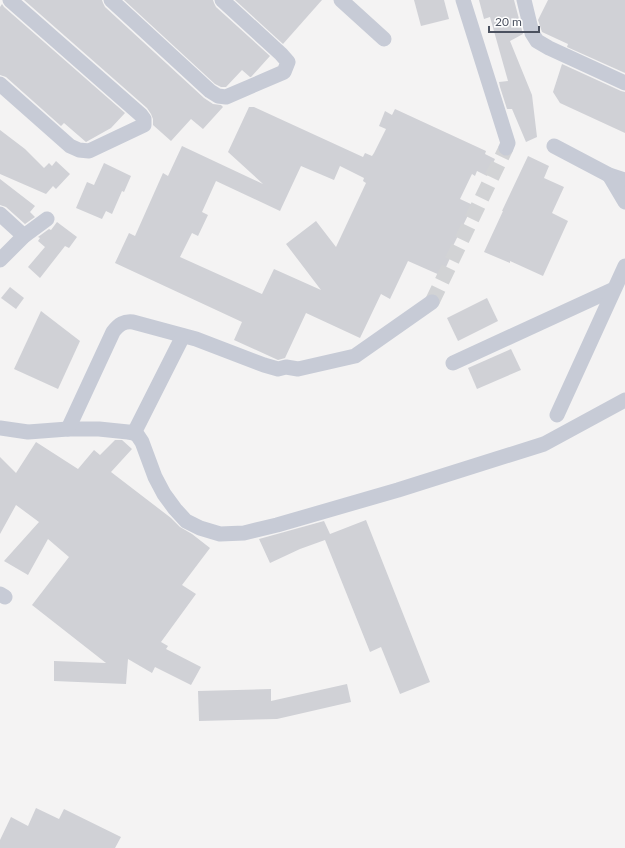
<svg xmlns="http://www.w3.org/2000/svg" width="625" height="848" font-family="Lato,sans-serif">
  <rect width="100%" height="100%" fill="#f4f3f3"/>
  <g fill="#d0d1d6" fill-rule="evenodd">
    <polygon points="24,0 102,0 103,3 105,7 204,98 213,104 221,105 223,107 203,129 191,119 171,141 153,125 153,119 151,114 147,108"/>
    <polygon points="124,0 213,0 214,3 216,7 270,56 251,77 250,77 242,70 226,87 221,87 215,84"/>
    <polygon points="235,0 322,0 283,44"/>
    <polygon points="414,0 444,0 449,19 421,26"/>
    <polygon points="479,0 514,0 523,34 510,41 532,95 537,137 526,142 512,109 507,109 500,87 499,82 508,81 490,17 484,19"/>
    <polygon points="548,0 625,0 625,73 567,47 568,44 542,32 538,20"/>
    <polygon points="2,4 4,7 125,113 111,128 86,142 64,123 61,126 6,77 0,75 0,7"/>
    <polygon points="562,64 621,91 625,92 625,133 560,103 553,92"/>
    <path d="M249,107h5l109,50 2,-4 7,3 2,-3 12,-24 -7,-3 6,-15 7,4 3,-6 91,42 -1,3 10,5 -8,17 -10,-5 -2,5 -3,-2 -12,25 13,6 -20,41 2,1 -13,29 -34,-15 -18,38 -9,-5 -21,44 -54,-25 -21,45 -7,2 -44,-20 8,-18 -127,-59 14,-30 6,3 28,-63 5,3 14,-30 81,38 -35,-32zM301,166l33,14 6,-14 24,12 -1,3 3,2 -30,64 -20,-26 -30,23 35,46 -47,-21 -12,25 -82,-37 12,-24 6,3 10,-21 -6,-3 14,-31 64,30z"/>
    <polygon points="0,130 25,149 44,168 49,163 52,166 56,161 70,174 56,189 53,186 46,194 0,174"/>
    <polygon points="528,156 549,166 544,178 564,187 552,213 568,221 543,276 510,261 510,263 484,252 503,211 502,211"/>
    <polygon points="104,163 131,176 124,192 122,191 112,214 106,211 102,219 76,208 87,182 94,185"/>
    <polygon points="0,179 35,206 30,212 35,217 25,224 6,207 0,205"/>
    <polygon points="57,222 77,237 69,248 65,246 40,278 28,267 45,247 38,241 40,238 38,237 49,229 51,230"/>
    <polygon points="10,287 24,298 16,309 1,298"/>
    <polygon points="487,298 498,321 458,341 447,318"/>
    <polygon points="41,311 80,341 58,389 14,369"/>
    <polygon points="511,349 521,370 477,389 468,368"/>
    <polygon points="115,440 122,440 132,449 111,472 171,518 180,527 192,534 210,548 182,585 196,594 161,642 168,646 166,649 201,667 191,685 155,667 152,673 128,659 126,684 54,681 54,661 106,663 32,605 69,557 48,539 28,575 4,561 39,522 16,505 0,534 0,457 16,473 36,442 78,469 94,450 100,455"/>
    <polygon points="366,520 430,682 400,694 381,647 370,652 325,540 300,549 270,563 259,539 324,521 330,534"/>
    <polygon points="347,684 351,702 277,719 199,721 198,691 271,689 271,701"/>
    <polygon points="36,808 59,819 64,809 121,837 115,848 0,848 0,840 11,817 28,826"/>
  </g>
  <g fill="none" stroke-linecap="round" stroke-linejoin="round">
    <polyline stroke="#d2d3d5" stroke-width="15" stroke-dasharray="15 8" stroke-linecap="butt" points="432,302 506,148"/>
    <g stroke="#c7cbd6" stroke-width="15">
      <polyline points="111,0 210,91 218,96 226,97 284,72 288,62 281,54 222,0"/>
      <polyline points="341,0 384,39"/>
      <polyline points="463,0 508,143 506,148"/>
      <polyline points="524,0 532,33 537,41 549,48 625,83"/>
      <polyline points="0,84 70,146 79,150 89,151 144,125 144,119 141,115 10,0"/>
      <polyline points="554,146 609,175 625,180"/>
      <polyline points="609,175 625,202"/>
      <polyline points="0,214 24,236"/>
      <polyline points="0,260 24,236 47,219"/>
      <polyline points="453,363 614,289"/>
      <polyline points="557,415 625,266"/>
      <polyline points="0,428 28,432 68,429 99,429 128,432 134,433 138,436 142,442 155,477 164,494 175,509 186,521 200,528 220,534 244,533 277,525 398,490 544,444 625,400"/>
      <path d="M68,429l45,-97c6,-8 11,-11 20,-10l63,17 68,26 14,4 8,-2 12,2 57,-13 77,-54"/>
      <polyline points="134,433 183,336"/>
      <polyline points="0,594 5,597"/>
    </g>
  </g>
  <path d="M489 26v6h50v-6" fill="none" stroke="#4b515f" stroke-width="2"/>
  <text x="495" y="26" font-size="12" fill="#4b515f" stroke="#ffffff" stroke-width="3" paint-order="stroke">20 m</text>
</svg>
